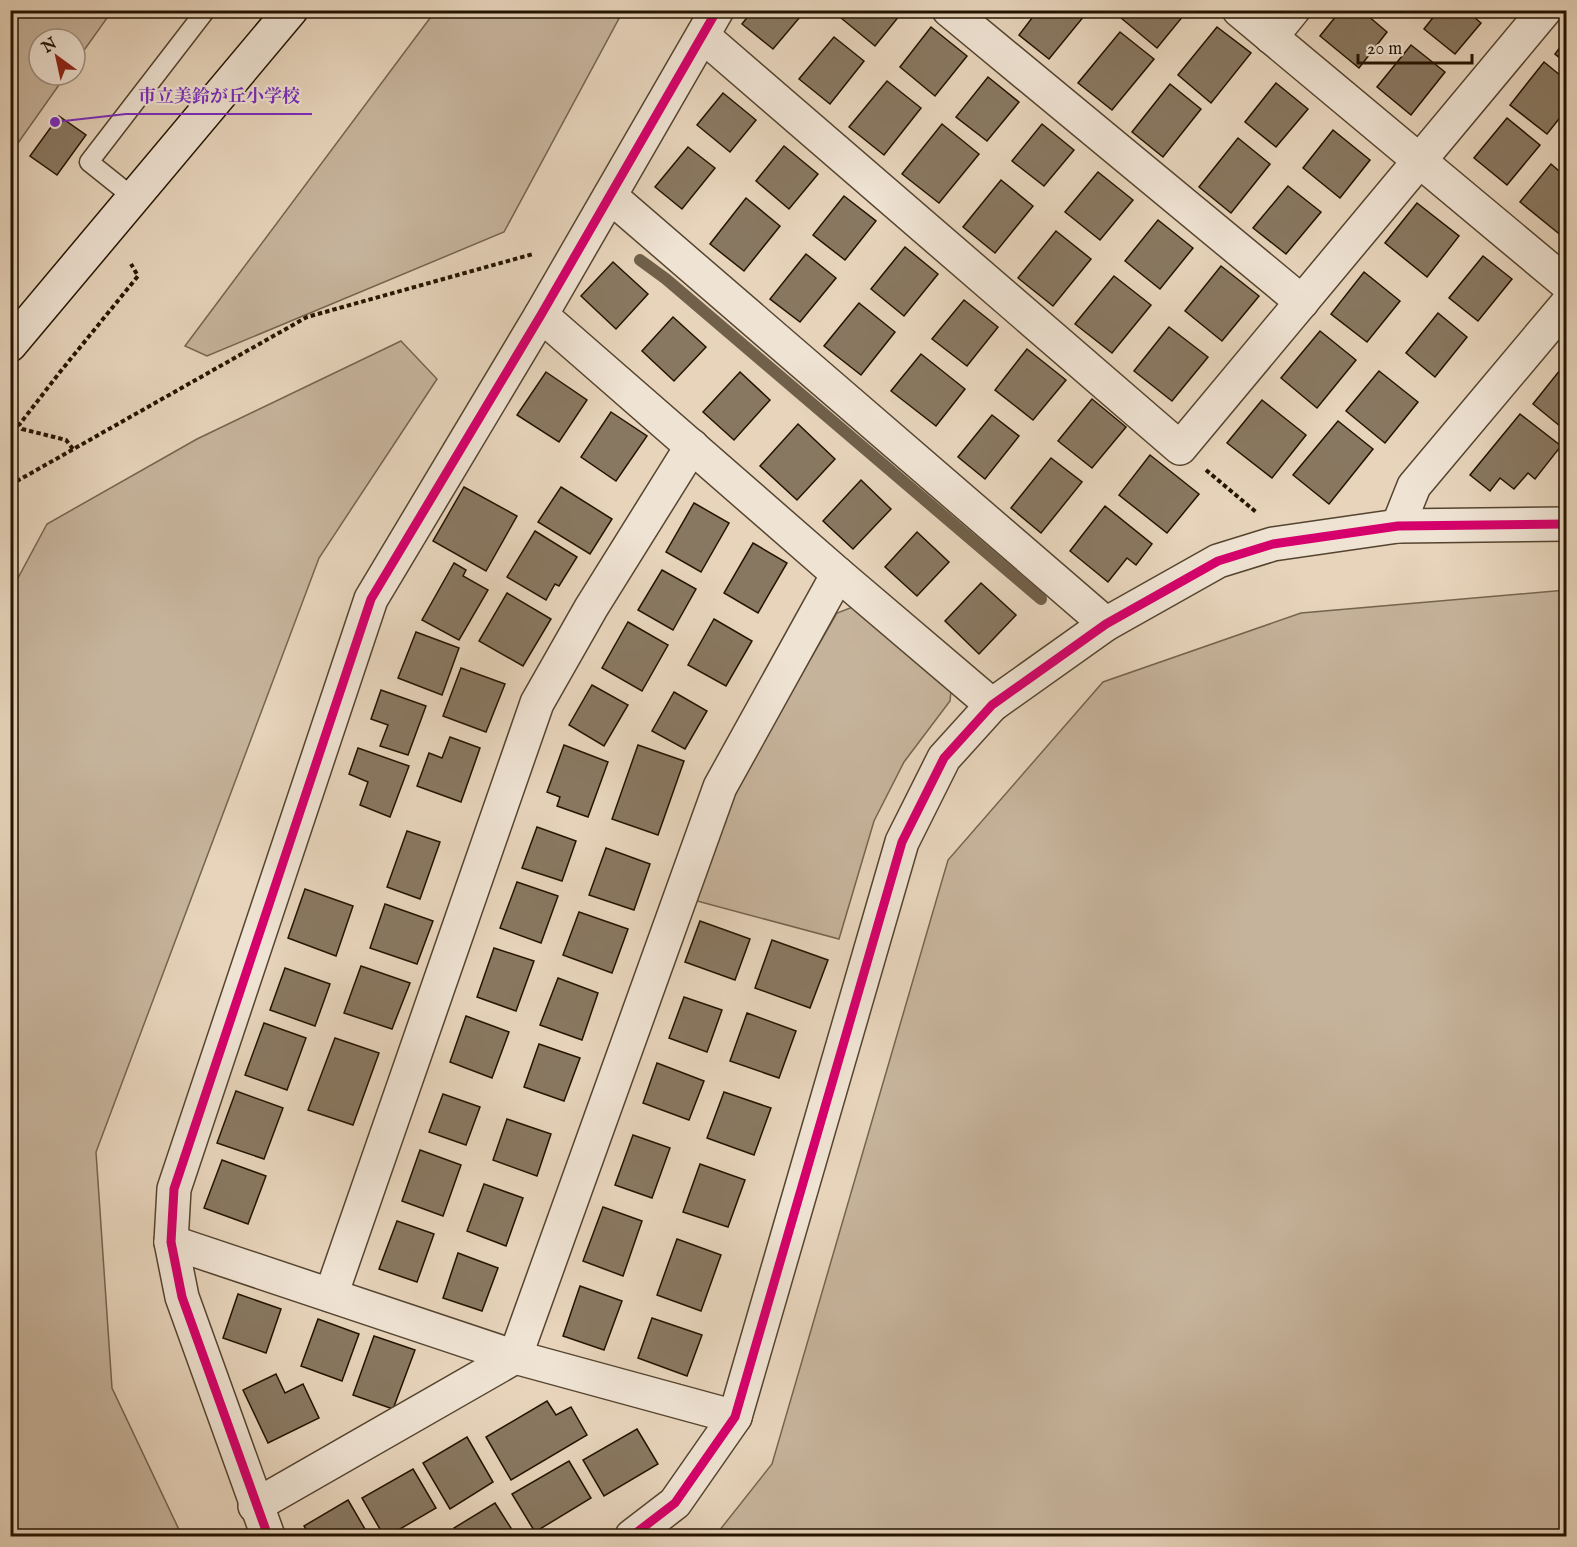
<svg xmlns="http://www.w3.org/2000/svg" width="1577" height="1547" font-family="'IM FELL English','Noto Serif JP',serif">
  <rect width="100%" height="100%" fill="#e7d4bb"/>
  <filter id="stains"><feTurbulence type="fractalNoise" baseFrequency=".00333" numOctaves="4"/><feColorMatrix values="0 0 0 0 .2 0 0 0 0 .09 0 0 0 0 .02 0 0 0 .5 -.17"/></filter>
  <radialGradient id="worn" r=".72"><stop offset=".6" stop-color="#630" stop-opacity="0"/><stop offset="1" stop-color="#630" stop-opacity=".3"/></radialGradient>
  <g fill="#c6b39b" stroke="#75644e" stroke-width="1.5">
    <polygon points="11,10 112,11 75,63 75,39 39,39 39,75 66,75 11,153"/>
    <polygon points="436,10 623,11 504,232 207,356 185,346"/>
    <polygon points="401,341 437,379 319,558 96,1152 112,1388 182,1536 11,1536 11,591 47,524 197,439"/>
    <polygon points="1566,590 1566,1536 715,1536 772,1464 948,860 1103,682 1301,613"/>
    <polygon points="855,606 952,680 950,701 904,762 874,821 839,939 697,901 731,797 837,613"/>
  </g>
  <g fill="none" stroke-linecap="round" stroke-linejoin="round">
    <polyline stroke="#71604a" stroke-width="12" points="640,260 666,279 1041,599"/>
  </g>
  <g fill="#897861" stroke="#241400" stroke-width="1.5">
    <polygon points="753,10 804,10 805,11 773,49 742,24"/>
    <polygon points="847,10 904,10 875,46 841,18"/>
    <polygon points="1038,10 1089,10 1049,59 1019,35"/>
    <polygon points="1127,10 1188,10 1157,48 1121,18"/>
    <polygon points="1341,10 1361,10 1387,32 1359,68 1320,36"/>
    <polygon points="1439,10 1466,10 1481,23 1455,54 1424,29"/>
    <polygon points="931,27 967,56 935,96 900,67"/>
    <polygon points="1217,27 1251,53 1211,103 1178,75"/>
    <polygon points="1120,32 1154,59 1112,110 1078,83"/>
    <polygon points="834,37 864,61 830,104 799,79"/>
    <polygon points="1566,39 1566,63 1555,54"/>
    <polygon points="1411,45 1445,72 1411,115 1377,87"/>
    <polygon points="1544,62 1566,80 1566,110 1547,134 1510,105"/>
    <polygon points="988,77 1019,102 987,141 956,117"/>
    <polygon points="887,81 921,108 884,155 849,127"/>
    <polygon points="1276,83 1308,109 1276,147 1245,122"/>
    <polygon points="1170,84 1201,109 1163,157 1132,132"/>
    <polygon points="723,93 756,120 730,152 697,125"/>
    <polygon points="59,116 86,135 57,175 30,156"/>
    <polygon points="1507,118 1540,145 1507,185 1474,158"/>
    <polygon points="942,124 979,154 939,203 902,174"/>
    <polygon points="1042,124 1074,150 1044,186 1012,161"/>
    <polygon points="1333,130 1370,160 1340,198 1303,168"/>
    <polygon points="1238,138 1270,164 1231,213 1199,187"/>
    <polygon points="784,146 818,174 789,209 756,181"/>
    <polygon points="688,147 715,168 682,209 655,187"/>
    <polygon points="1551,164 1566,177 1566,233 1563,237 1520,202"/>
    <polygon points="1098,172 1133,200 1100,240 1065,212"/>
    <polygon points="1001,180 1033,206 995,253 963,227"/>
    <polygon points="1288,186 1321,212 1286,254 1253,228"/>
    <polygon points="844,196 876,221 845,260 813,235"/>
    <polygon points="746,198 780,226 744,271 710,244"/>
    <polygon points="1417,203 1459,236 1427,277 1385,243"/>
    <polygon points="1158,220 1193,248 1160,289 1125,261"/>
    <polygon points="1056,231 1091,259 1053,306 1018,278"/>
    <polygon points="905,247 938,274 904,316 871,289"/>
    <polygon points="806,254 836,278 800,322 770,299"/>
    <polygon points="1483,256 1512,279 1478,321 1449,298"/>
    <polygon points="613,262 648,294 616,329 581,296"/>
    <polygon points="1221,266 1259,296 1222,341 1185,311"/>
    <polygon points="1364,272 1400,301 1367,342 1331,314"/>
    <polygon points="1114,276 1151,305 1112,353 1075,324"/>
    <polygon points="964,300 998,327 967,366 932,339"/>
    <polygon points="859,303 895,332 861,375 824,346"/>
    <polygon points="1438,313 1467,337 1435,377 1406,353"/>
    <polygon points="673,317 706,347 674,381 642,351"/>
    <polygon points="1169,327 1208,357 1172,401 1134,371"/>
    <polygon points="1320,331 1356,360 1317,408 1281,378"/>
    <polygon points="1027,349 1066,380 1033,420 995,390"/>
    <polygon points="921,354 965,389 936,426 891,391"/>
    <polygon points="1564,365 1566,367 1566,431 1533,404"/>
    <polygon points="1379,371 1418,402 1385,443 1346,411"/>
    <polygon points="546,372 587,400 559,442 517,415"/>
    <polygon points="740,372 770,400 734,440 703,412"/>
    <polygon points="1092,399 1126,427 1092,468 1058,441"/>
    <polygon points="1262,400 1306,435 1272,478 1227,443"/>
    <polygon points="611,412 647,436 616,481 581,457"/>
    <polygon points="1520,414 1561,446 1535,479 1528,473 1514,489 1500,478 1490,491 1470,475"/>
    <polygon points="992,415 1019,436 985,479 958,457"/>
    <polygon points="1338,421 1373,449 1329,504 1293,475"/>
    <polygon points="798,424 835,459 797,500 760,466"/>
    <polygon points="1150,455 1199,494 1167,533 1119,495"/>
    <polygon points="1051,458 1082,482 1041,533 1011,508"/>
    <polygon points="861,480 891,509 853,549 823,521"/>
    <polygon points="464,487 517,516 486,571 433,541"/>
    <polygon points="561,487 612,519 590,554 538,522"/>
    <polygon points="694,503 729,523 701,572 666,552"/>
    <polygon points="1105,506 1152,544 1136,565 1127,558 1108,582 1070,551"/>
    <polygon points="535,531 577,557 559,586 555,584 546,600 507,577"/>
    <polygon points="917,532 949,562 917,596 885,567"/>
    <polygon points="753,543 787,563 758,613 724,593"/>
    <polygon points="454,563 466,570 463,576 488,590 459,640 422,620"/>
    <polygon points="662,570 696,589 673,630 638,610"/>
    <polygon points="981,583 1016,615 979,654 945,621"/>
    <polygon points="507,593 551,619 523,666 479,641"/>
    <polygon points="714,619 752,641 726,686 688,665"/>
    <polygon points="628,622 668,645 642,691 602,668"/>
    <polygon points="416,632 459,648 442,695 398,678"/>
    <polygon points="461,668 505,684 486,732 443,716"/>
    <polygon points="592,685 628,705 604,746 569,725"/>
    <polygon points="381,690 426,706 408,755 380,746 388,725 371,719"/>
    <polygon points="674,692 707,711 685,749 652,731"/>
    <polygon points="450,737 480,748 461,802 417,786 429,753 442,758"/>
    <polygon points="564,745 608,762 588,817 557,806 560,797 547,792"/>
    <polygon points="638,745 684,761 658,835 612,819"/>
    <polygon points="358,748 409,766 390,817 360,805 368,782 349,774"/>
    <polygon points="537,827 576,841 562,881 522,868"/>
    <polygon points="407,831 440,842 420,899 387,887"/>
    <polygon points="606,848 650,864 634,910 589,895"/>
    <polygon points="517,882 558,896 541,943 500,928"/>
    <polygon points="305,889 353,906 336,956 288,938"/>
    <polygon points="385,904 433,921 417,964 370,948"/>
    <polygon points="579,912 628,929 612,973 563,955"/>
    <polygon points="700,921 750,939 735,980 685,962"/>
    <polygon points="772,940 828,960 810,1008 755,988"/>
    <polygon points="494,948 534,961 516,1011 477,997"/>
    <polygon points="361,966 410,983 392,1029 344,1013"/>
    <polygon points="285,968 330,984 315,1026 270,1010"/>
    <polygon points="558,978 598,993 582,1040 540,1025"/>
    <polygon points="684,997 722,1010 707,1052 669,1038"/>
    <polygon points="747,1013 796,1031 779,1078 730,1061"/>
    <polygon points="466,1016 509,1032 492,1078 450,1062"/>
    <polygon points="264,1023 306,1038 287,1090 245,1075"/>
    <polygon points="335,1038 379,1053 353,1125 308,1110"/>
    <polygon points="539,1044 580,1058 564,1101 524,1087"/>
    <polygon points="657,1063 704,1081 689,1120 643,1103"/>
    <polygon points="236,1091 283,1108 264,1159 217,1143"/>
    <polygon points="724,1092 771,1108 754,1155 707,1138"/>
    <polygon points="443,1094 480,1107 466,1145 429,1132"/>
    <polygon points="507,1119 551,1134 537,1176 493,1160"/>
    <polygon points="633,1135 670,1148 652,1198 615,1185"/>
    <polygon points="420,1150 461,1165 443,1216 402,1201"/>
    <polygon points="222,1160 266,1176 248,1224 204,1208"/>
    <polygon points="700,1164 745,1180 728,1227 683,1212"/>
    <polygon points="484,1184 523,1198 506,1246 467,1231"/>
    <polygon points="603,1207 642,1221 623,1276 583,1261"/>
    <polygon points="397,1221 434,1234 417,1282 379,1269"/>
    <polygon points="677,1239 721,1255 701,1311 657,1295"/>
    <polygon points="458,1253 498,1268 482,1311 443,1298"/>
    <polygon points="580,1286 622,1301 604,1350 563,1336"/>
    <polygon points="238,1294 281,1309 266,1353 223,1338"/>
    <polygon points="652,1318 702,1335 687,1376 638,1358"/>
    <polygon points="318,1319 359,1334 342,1381 301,1366"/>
    <polygon points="374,1336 415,1350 393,1409 353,1395"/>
    <polygon points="276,1374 285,1393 303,1384 319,1418 268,1443 243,1390"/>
    <polygon points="547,1401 556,1415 571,1407 587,1435 511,1480 486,1437"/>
    <polygon points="637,1429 658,1464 604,1496 583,1460"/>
    <polygon points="467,1437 493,1482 450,1509 423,1463"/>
    <polygon points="569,1461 591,1498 535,1532 512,1494"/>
    <polygon points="413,1469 436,1508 388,1536 384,1536 362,1498"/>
    <polygon points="348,1500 369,1536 310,1536 304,1526"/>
    <polygon points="495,1503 516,1536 459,1536 454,1528"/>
  </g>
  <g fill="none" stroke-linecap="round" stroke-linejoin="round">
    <g stroke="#55442f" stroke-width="21">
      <polyline id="lane" points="134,198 89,162 206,10"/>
    </g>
    <g stroke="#55442f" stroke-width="36">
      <g id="street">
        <polyline points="949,10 1302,302"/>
        <polyline points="1239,10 1566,283"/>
        <polyline points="703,36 1180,448 1545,10"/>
        <polyline points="1271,37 1293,10"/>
        <polyline points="610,196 1106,624"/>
        <polyline points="541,315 838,574 992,705"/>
        <polyline points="1398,526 1414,486 1566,305"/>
        <polyline points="171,1242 515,1357 735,1417"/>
        <polyline points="331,1295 537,703 591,608 692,446"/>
        <polyline points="255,1506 515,1357 720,787 838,574"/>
        <polyline points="268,1536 182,1297 171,1242 174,1189 371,599 541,315 717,10"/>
        <polyline points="632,1536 675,1503 735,1417 902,842 944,758 992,705 1106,624 1218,561 1273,544 1398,526 1566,524"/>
      </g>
    </g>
    <g stroke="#241400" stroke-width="36">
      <polyline id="secondary" points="10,345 291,10"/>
    </g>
    <g stroke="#241400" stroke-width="4" stroke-dasharray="4.5 3" stroke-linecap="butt">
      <polyline points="73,449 66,440 22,429 19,425 60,372 138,276 131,264"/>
      <polyline points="1206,470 1256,512"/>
      <polyline points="10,485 307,317 533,254"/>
    </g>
    <use href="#lane" stroke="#efe3d3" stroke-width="18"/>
    <use href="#street" stroke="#efe3d3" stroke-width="33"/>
    <use href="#secondary" stroke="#efe3d3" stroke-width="33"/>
    <g stroke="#efe3d3" stroke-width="13">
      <g id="cycleway">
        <polyline points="268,1536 182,1297 171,1242 174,1189 371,599 541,315 717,10"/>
        <polyline points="632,1536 675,1503 735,1417 902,842 944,758 992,705 1106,624 1218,561 1273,544 1398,526 1566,524"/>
      </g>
    </g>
    <use href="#cycleway" stroke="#d6006c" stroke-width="9"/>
  </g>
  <path fill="none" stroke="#7b2cbf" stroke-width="2" d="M55 122L126 114H312"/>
  <circle fill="#7b2cbf" stroke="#efe3d3" stroke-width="2" cx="55" cy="122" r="6"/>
  <g font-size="18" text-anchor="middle" font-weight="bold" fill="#7b2cbf" stroke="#efe3d3" stroke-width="4.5" stroke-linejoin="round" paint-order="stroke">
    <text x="219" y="102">市立美鈴が丘小学校</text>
  </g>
  <rect width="1577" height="1547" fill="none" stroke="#e7d4bb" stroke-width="36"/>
  <rect x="12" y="12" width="1553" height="1523" fill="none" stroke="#241400" stroke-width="3"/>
  <rect x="18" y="18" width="1541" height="1511" fill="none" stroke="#241400" stroke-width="1.5"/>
  <g transform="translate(57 57) rotate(327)"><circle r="28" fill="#efe3d3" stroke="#9e907f" stroke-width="1.5"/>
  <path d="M0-4.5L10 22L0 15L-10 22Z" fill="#8f2418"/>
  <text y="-9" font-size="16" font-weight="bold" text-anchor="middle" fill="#241400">N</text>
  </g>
  <path d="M1358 54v9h114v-9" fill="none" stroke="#241400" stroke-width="3"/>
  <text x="1367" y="54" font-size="18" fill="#241400" stroke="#efe3d3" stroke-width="4.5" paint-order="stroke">20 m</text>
  <rect width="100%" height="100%" filter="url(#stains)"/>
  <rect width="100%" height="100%" fill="url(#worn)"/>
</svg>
